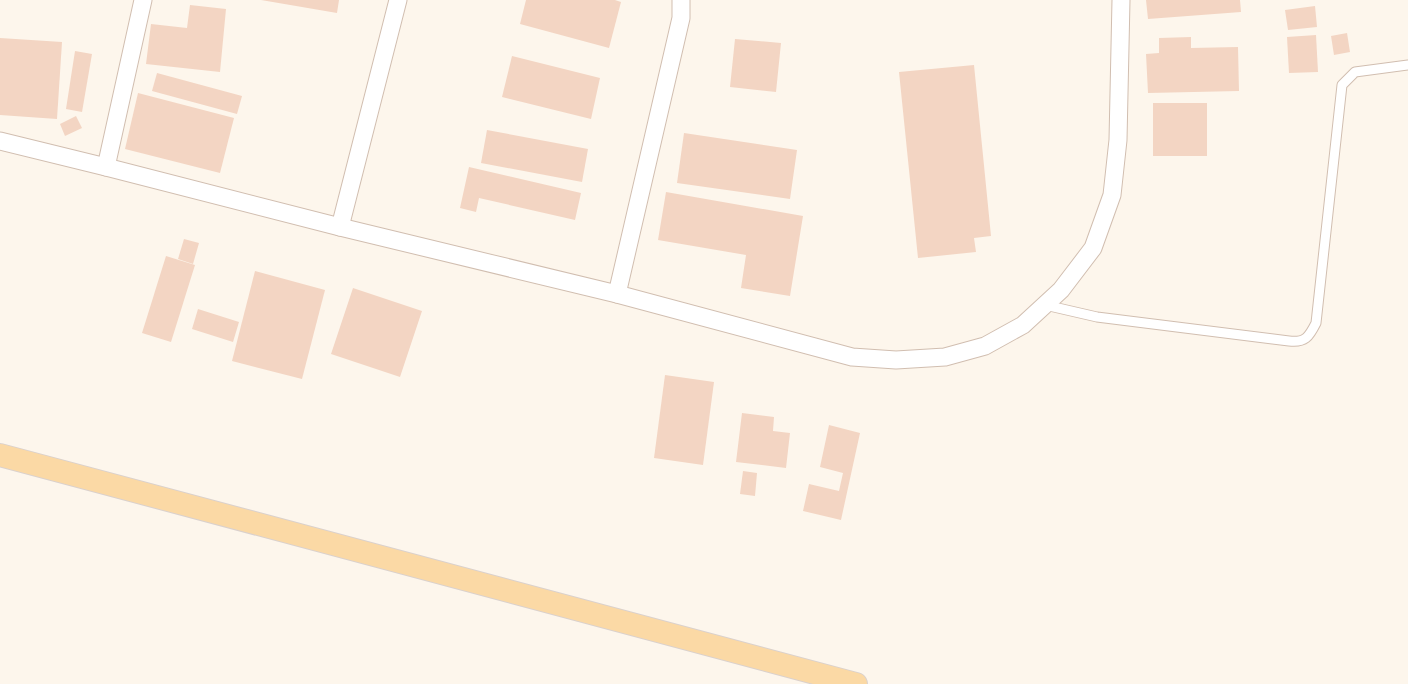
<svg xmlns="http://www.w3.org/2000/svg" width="1408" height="684" font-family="'DejaVu Sans',sans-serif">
  <rect width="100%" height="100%" fill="#fdf6ec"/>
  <g fill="#f3d5c3">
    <polygon points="261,0 339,0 337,13"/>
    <polygon points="526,0 615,0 621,2 609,48 520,24"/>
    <polygon points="1146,0 1240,0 1241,12 1148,19"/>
    <polygon points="190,5 226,9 220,72 146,64 151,24 187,28"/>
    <polygon points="1315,6 1317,27 1288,30 1285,10"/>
    <polygon points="1347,33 1350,52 1334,55 1331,36"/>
    <polygon points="1316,35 1318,72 1289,73 1287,37"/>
    <polygon points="1191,37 1191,48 1238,47 1239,91 1148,93 1146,54 1159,53 1159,38"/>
    <polygon points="0,38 62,42 57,119 0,115"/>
    <polygon points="735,39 781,43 776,92 730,87"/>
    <polygon points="75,51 92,54 82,112 66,109"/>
    <polygon points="512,56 600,78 591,119 502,97"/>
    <polygon points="974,65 991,236 974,238 976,252 918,258 899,72"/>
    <polygon points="157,73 242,96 237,114 152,91"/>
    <polygon points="138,93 234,118 220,173 125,149"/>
    <rect x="1153" y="103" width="54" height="53"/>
    <polygon points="76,116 82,128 65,136 60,124"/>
    <polygon points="487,130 588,149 582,182 481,163"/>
    <polygon points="684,133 797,150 790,199 677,183"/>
    <polygon points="469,167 581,193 575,220 479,198 476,212 460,208"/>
    <polygon points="666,192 803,216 790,296 741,288 746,255 658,240"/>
    <polygon points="184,239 199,243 193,264 178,259"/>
    <polygon points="166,256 195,265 171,342 142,333"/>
    <polygon points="255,271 325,290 302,379 232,361"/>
    <polygon points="353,288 422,311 400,377 331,354"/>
    <polygon points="198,309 239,322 233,342 192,329"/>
    <polygon points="665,375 714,382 703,465 654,458"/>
    <polygon points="742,413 774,417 773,431 790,433 786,468 736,462"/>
    <polygon points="829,425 860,433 841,520 803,511 809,484 839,491 843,473 820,467"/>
    <polygon points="743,471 757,473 755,496 740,494"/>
  </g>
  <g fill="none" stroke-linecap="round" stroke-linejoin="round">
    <g stroke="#d1beb0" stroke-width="11">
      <path id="service" d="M1045,305l52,12 192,24c16,2 20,-4 27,-18l26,-238 13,-13 53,-7"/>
    </g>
    <g stroke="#d1beb0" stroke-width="19">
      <g id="minor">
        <polyline points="0,141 106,167 340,227 617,294 852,357 896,360 945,357 985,346 1023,325 1061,290 1093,248 1112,195 1118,140 1121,0"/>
        <polyline points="106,167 143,0"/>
        <polyline points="340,227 398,0"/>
        <polyline points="617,294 681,18 681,0"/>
      </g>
    </g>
    <g stroke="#dad1cd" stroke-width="24">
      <polyline id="primary" points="0,455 856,684"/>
    </g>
    <use href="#service" stroke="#fff" stroke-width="9"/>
    <use href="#minor" stroke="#fff" stroke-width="17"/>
    <use href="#primary" stroke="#fbd9a5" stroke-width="22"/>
  </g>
</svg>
